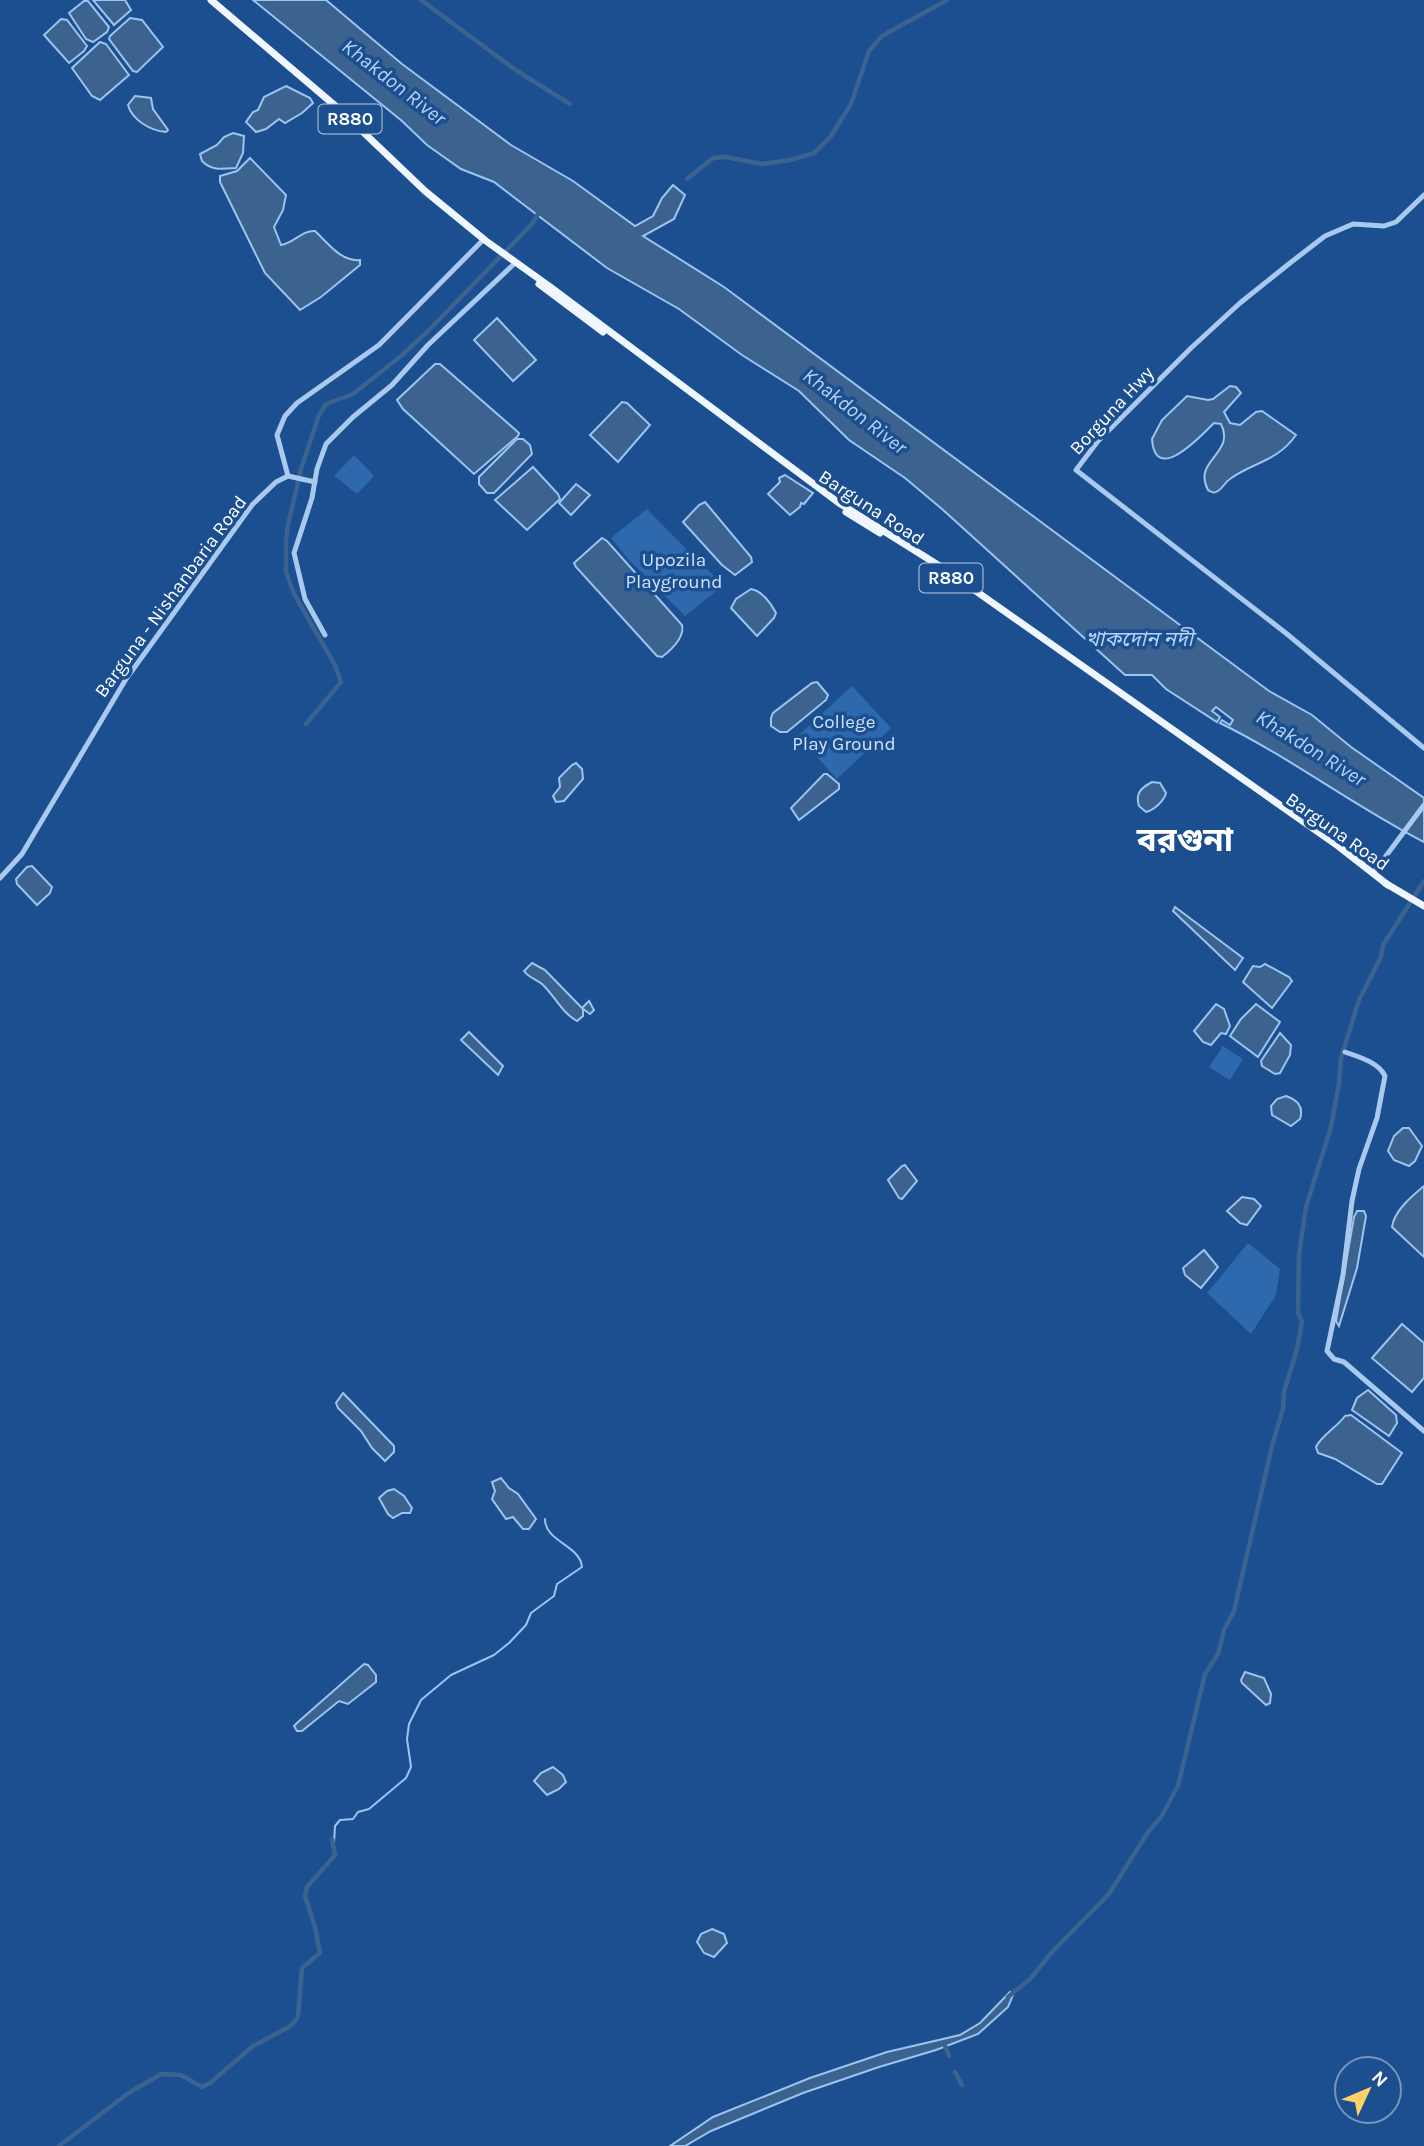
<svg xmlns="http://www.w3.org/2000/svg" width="1424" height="2146" font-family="Karla,'Noto Sans Bengali',sans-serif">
  <rect width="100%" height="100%" fill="#1b4f8f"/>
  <g fill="#2e69ad">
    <polygon points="354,455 374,476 357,494 334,476"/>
    <polygon points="647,509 701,564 724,585 685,616 628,559 611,538"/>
    <polygon points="852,686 891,728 837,779 798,736"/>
    <polygon points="1223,1046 1243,1059 1230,1080 1209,1067"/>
    <polygon points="1248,1243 1280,1269 1276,1295 1251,1334 1207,1293"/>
  </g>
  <g fill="#3c6290" stroke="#9cc4f0" stroke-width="2">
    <polygon points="93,0 125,0 131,10 114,25"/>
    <path d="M253,0h73l76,64 109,81 62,36 62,45 18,-10 9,-18 11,-13 12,10 -11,24 -31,17 81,51 545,404 43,24 39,32 73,51v44c-70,-36 -133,-84 -204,-119l2,-3 8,5 3,-5 -17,-13 -4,4 8,6 -3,5 -51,-33 -14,-14h-27l-183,-166 -37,-31 -56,-38 -50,-49 -57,-36 -63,-46 -72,-41 -113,-86 -33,-13 -34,-24 -25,-24z"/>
    <polygon points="84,1 88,1 109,27 107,32 93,42 86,39 69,13"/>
    <polygon points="130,18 142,20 163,47 137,72 133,71 109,39 110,36"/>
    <polygon points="61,19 67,20 87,46 84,51 69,63 44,35"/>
    <polygon points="100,42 106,44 129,75 100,100 92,96 72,68"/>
    <polygon points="286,86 310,98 313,103 302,113 285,123 279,119 266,129 256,132 246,122 253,112 258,110 264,97"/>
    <path d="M135,96l16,2 2,11 15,21 -2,2c-15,-1 -34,-12 -38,-27z"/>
    <path d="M233,133l11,3 -1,17 -7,15c-14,1 -24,3 -34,-7l-2,-7 17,-9 7,-8z"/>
    <path d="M250,158l36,37 -3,15 -9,17 7,18c13,-2 21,-15 34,-14 13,12 26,31 45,29v5l-39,32 -21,13 -35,-37 -45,-91v-6l17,-5z"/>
    <polygon points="497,318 536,360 513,381 474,340"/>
    <polygon points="435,364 440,364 519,433 518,436 474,474 403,409 397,400"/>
    <path d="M1230,386l6,1 5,6 -17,19 6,11 10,2 16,-13 6,-1 34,24c-19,27 -43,27 -66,44 -5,3 -7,9 -12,12 -5,3 -6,1 -10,-1 -16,-30 28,-36 13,-66l-7,-1c-12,12 -59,63 -62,16l10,-19 25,-24 21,4 5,-1z"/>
    <polygon points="622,402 627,403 650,425 618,462 590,435"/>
    <polygon points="517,439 523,439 530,445 532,454 494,493 487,493 479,484 479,477"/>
    <polygon points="533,467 558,494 560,499 527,530 495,500"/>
    <polygon points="785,475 813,493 804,504 801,503 800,507 790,515 768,494 780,482 779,478"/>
    <polygon points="576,484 590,495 571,515 559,503"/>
    <polygon points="705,502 751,557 752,562 735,575 722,565 683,522 699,505"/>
    <path d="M602,538l5,3 75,84c3,13 -11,25 -20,32l-5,-1 -81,-89 -2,-4z"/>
    <path d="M751,589c11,2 20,14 25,24l-2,5 -17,18 -26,-28 5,-9z"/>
    <polygon points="817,682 828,695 826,700 787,732 780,732 771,726 771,718 773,713 812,683"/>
    <polygon points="576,763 582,769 583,779 564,801 556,802 553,796 560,787 559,778 572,765"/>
    <polygon points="824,774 827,774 839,784 839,789 799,820 791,808"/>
    <path d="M1152,782l8,1 6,10c-2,8 -12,17 -20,19l-7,-6c-4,-13 2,-18 13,-24z"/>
    <polygon points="32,866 52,887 50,893 37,905 17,884 16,879 27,867"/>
    <polygon points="1175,907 1243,958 1235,970 1173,911"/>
    <path d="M532,963l13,7 37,38 7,-7 5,9 -4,4 -7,-5v7l-6,5c-16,-9 -22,-25 -35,-37 -6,-5 -13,-6 -18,-13z"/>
    <polygon points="1265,964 1289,977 1292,981 1272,1008 1243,982 1253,966 1260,967"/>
    <polygon points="1216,1004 1224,1009 1230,1026 1226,1034 1221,1033 1211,1045 1203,1042 1194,1031"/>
    <polygon points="1256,1004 1280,1022 1258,1057 1230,1036 1241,1019"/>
    <polygon points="469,1032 503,1066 498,1075 461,1040"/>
    <polygon points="1280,1033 1291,1045 1290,1055 1280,1073 1275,1074 1262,1066 1261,1061"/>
    <path d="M1286,1096c11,4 18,10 14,23l-9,7 -19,-11 -1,-9 6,-7z"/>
    <polygon points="1403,1128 1409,1128 1422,1146 1415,1161 1409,1166 1394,1160 1388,1151 1394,1136"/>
    <polygon points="905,1165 917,1181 902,1199 899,1198 888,1180 902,1166"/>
    <path d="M1424,1186v71l-32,-30c2,-16 20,-31 32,-41z"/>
    <polygon points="1242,1197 1254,1199 1261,1206 1247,1225 1240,1223 1227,1211"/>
    <polygon points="1357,1211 1364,1211 1366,1216 1357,1268 1339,1326 1336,1321 1354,1217"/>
    <polygon points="1204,1250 1218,1267 1201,1288 1185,1275 1183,1268"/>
    <polygon points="1402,1324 1424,1343 1424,1378 1412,1392 1372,1358"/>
    <polygon points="1368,1390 1396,1415 1397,1423 1389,1436 1352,1410 1357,1398"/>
    <polygon points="343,1393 394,1446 394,1452 385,1461 372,1448 361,1431 338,1408 336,1403"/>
    <path d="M1351,1415l51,38 -20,31h-5l-42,-25 -17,-6 -2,-6c5,-11 21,-20 29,-31z"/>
    <polygon points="501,1478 509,1488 518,1494 536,1519 529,1529 523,1529 513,1517 506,1519 492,1499 495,1491 492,1482"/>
    <polygon points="394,1489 404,1496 412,1508 410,1513 402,1513 393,1518 388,1514 379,1498 387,1491"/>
    <polygon points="364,1664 368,1665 376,1675 376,1682 348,1704 339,1701 302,1731 297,1731 294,1726 298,1722"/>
    <polygon points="1245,1672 1264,1678 1271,1694 1270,1703 1266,1705 1242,1683 1241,1680"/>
    <polygon points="553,1767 563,1775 566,1782 559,1789 547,1795 534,1781 541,1773"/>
    <polygon points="712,1929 724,1934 727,1943 714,1957 704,1953 697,1942 701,1934"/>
    <polygon points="1010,1992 1013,1995 1008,2007 978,2034 936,2050 879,2067 803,2093 711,2131 685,2146 670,2146 713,2117 810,2078 887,2052 960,2035 980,2023"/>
  </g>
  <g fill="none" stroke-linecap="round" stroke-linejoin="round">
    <path stroke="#9cc4f0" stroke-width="2" d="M334,1843l1,-17 5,-6 13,-1 5,-7 11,-3 37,-31 5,-11 -4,-28 2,-15 12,-24 30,-25 43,-20 15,-12 17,-18 5,-12 23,-17 3,-12 25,-17c-2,-22 -37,-25 -37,-48"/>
    <g stroke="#3c6290" stroke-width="4.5">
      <polyline points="421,0 517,71 570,104"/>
      <polyline points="687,179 713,158 726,157 762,164 790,160 814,153 831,136 851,104 869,51 882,36 947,0"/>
      <polyline points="306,724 341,682 335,665 294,594 286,572 286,540 288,525 301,469 319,415 326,404 353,394 401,356 428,331 531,225 540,211"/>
      <polyline points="1008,1997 1030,1979 1052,1952 1109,1894 1148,1832 1161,1817 1178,1786 1205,1674 1218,1654 1224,1630 1234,1611 1273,1442 1283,1409 1284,1392 1297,1349 1302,1322 1298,1313 1299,1254 1306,1207 1331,1127 1339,1083 1341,1058 1359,1000 1381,957 1383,945 1424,881"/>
      <polyline points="298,2016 302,1968 320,1953 315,1927 305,1896 307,1887 335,1855 332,1839"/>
      <polyline points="944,2043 949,2056"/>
      <polyline points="955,2072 962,2085"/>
      <polyline points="59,2146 127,2094 161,2074 181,2075 202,2087 210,2083 253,2046 289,2027 297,2019"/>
    </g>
    <g stroke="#a9c9ee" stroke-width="5">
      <polyline points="1424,195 1396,222 1384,226 1353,224 1325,236 1290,263 1240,303 1191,348 1098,441 1076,470 1287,634 1424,748"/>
      <polyline points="288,476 315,482"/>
      <polyline points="325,635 305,599 294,553 312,498 317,469 326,444 353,417 392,385 428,345 515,263"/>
      <polyline points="1374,872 1424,805"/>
      <polyline points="0,878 22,854 126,679 252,505 276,482 288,476 277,435 285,416 297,403 379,345 484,239"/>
      <path d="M1345,1052c14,5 33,10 40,24l-8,42 -18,51 -7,32 -9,74 -16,76 7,8 10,3 80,69"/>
    </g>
    <g stroke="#f0f6ff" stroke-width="7">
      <polyline points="211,0 339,109 425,191 486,241 549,286 839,503 946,570 1338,846 1388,885"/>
      <polyline points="539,284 603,332"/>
      <polyline points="846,512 880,533"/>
      <polyline points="1385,883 1424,906"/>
    </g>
  </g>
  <g text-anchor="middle" stroke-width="7" stroke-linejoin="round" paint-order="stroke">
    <g fill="#1b4f8f" stroke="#bbcadd" stroke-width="2">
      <rect x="318.5" y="104.5" width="63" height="29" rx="5"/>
      <rect x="919.5" y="563.5" width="63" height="29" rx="5"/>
    </g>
    <g font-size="18" font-weight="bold" fill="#fff">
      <text x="350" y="125">R880</text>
      <text x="951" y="584">R880</text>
    </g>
    <g font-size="19" fill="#fff" stroke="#1b4f8f">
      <text transform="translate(1111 410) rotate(-47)" y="7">Borguna Hwy</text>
      <text transform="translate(872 507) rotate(33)" y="7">Barguna Road</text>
      <text transform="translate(170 596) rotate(-54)" y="7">Barguna - Nishanbaria Road</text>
      <text transform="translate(1338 831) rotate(35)" y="7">Barguna Road</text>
    </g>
    <g font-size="19" fill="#cfe3fa" stroke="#1b4f8f">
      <text x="674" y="566">Upozila<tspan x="674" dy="22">Playground</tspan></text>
      <text x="844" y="728">College<tspan x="844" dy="22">Play Ground</tspan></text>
    </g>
    <g font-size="21" font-style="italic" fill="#b5d3f5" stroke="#1b4f8f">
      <text transform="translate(394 82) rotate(38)" y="7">Khakdon River</text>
      <text transform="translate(855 411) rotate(38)" y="7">Khakdon River</text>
      <text x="1139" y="646">খাকদোন নদী</text>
      <text transform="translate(1311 748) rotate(32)" y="7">Khakdon River</text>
    </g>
    <g font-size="33" font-weight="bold" fill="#fff" stroke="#1b4f8f">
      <text x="1185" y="851">বরগুনা</text>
    </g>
  </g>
  <g transform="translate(1368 2090) rotate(46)"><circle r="33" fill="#1b4f8f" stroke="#7695bc" stroke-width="2"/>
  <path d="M0-5L12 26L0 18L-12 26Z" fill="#ffd166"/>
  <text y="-10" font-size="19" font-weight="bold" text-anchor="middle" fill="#ffffff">N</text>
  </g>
</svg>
